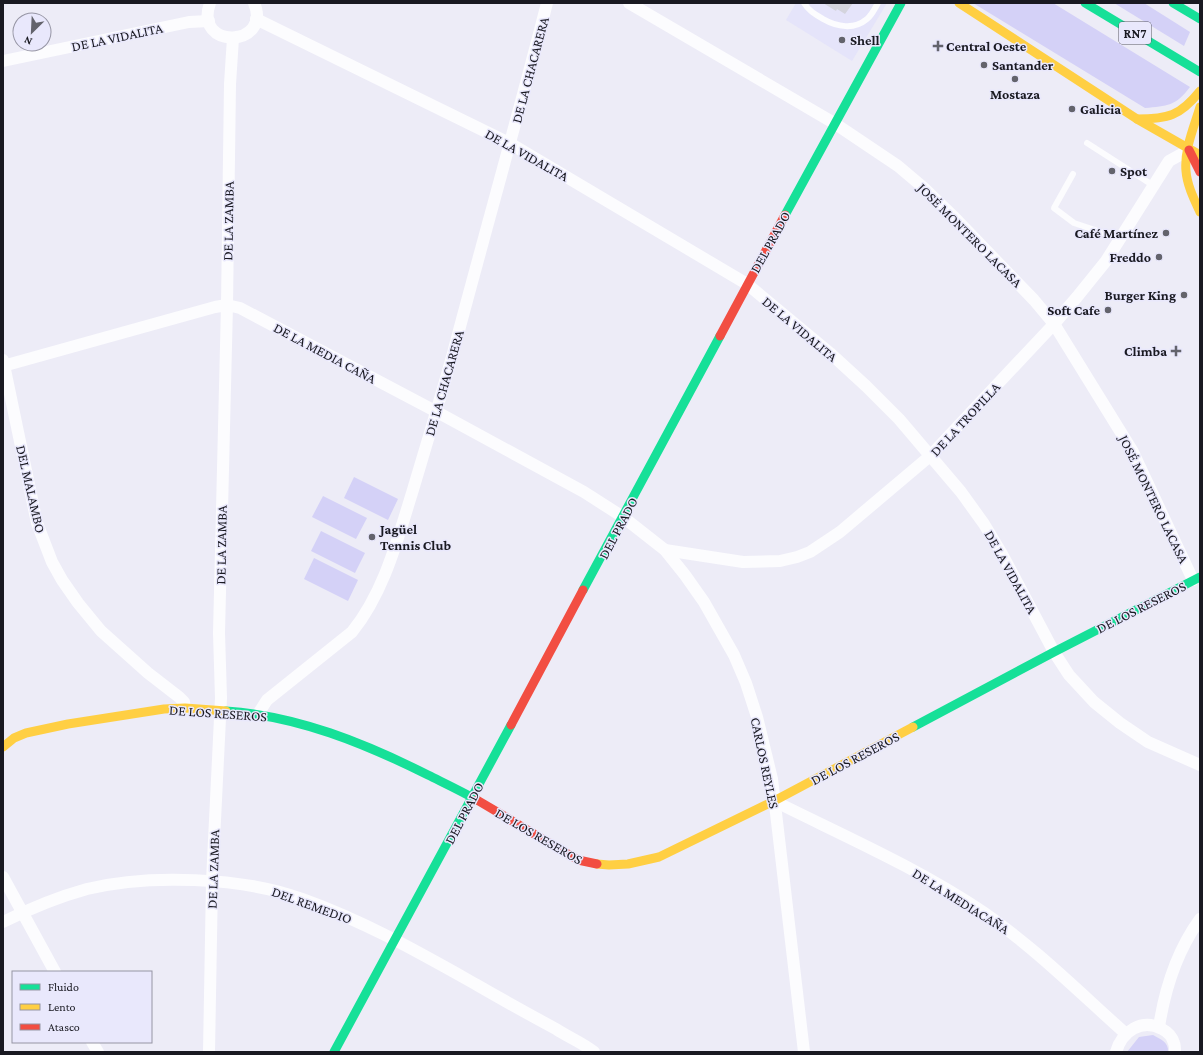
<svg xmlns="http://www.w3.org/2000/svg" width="1203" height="1055" font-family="'Crimson Pro',serif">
  <rect width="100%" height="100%" fill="#edecf7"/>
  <polygon fill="#e5e4fa" points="796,3 887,3 852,61 786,20"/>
  <g fill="#d4d1f7">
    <path d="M973,3h80l137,84c-14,19 -23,19 -45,21z"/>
    <polygon points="1114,3 1144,3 1190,32 1184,46"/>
    <polygon points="354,477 398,499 388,520 344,498"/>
    <polygon points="323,496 367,518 356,539 312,517"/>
    <polygon points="321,531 365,553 355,573 311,551"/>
    <polygon points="314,558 358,580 348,601 304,579"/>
    <path d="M1153,1035c7,4 16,7 15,17h-41l12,-15z"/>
  </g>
  <polygon fill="#d4d4dd" points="823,3 853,3 845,14 837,9 836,11"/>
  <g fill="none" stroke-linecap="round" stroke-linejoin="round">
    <g stroke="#fcfcfe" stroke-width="6">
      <path d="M804,3c5,8 11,11 19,16 14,8 31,11 44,0 5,-4 8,-11 11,-16"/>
      <polyline points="1087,143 1154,186"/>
      <polyline points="1073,174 1054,208 1074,223 1101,232 1122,237"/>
    </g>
    <g stroke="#fcfcfe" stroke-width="12">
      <path d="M210,3c-17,48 63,44 44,0"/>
      <polyline points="629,3 834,123 898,166 924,188 953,216 1034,300 1054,324 1133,452 1193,580"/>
      <polyline points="256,19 511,144 747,284 830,353 866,386 899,419 961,492 984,524 1002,554 1054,652 1069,675 1094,702 1120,723 1148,742 1200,765"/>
      <polyline points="3,61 189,22 209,21"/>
      <polyline points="3,360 37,523 52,562 62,580 78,603 101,631 148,673 179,697 184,702 185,708"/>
      <polyline points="3,366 215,307 227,305 240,308 437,412 584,492 623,517 665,550 685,575 704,602 734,655 746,683 757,717 772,779 804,1052"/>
      <polyline points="665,550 743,562 780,561 797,557 810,552 840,532 930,456 1054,324 1077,297 1106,261 1169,161 1189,150"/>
      <path d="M258,714l9,-14 85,-68c32,-40 45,-91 60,-139 14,-47 28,-93 41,-140 31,-117 64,-233 94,-350"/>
      <path d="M774,801c70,35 144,67 209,111 51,35 96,80 142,121"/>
      <polyline points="3,877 55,972"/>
      <path d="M3,922c26,-13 55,-25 84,-33 61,-15 155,-12 215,10 62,22 118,54 175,86 26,15 53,30 79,44 12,8 27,14 38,23"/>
      <path d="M1159,1027c6,-39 17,-75 41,-108"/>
      <polyline points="92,1042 98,1052"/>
      <polyline points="209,1052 212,881 221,698 219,633 227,305 230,84 233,38"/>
      <path d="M1116,1052c6,-21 26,-34 46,-23 6,3 10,7 12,14 1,2 1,6 1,9"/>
    </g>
    <g stroke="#16e098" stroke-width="9">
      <polyline points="1085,3 1200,72"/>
      <polyline points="1173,3 1200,19"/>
      <polyline points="785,215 901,3"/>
      <polyline points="583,590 720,336"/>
      <path d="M226,711c72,5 138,32 202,64 16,8 33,16 49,25"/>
      <polyline points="913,727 1054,652 1200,577"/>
      <polyline points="334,1052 511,725"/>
    </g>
    <g stroke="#ffcf43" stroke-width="9">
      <polyline points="959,3 1137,119 1200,155"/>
      <path d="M1200,107c-6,20 -16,43 -14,64 1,14 8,28 14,41"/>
      <path d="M1137,119c31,0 43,-3 63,-28"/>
      <polyline points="3,747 14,738 26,733 68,724 164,709 185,708 226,711"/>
      <polyline points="597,864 609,865 628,864 659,857 774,801 913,727"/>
    </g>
    <g stroke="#f24e42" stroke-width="9">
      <polyline points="1189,150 1200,172"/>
      <polyline points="720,336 785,215"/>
      <polyline points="511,725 583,590"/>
      <polyline points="477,800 578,860 597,864"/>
    </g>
  </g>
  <g fill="#63636c" stroke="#e9e8fc" stroke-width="1.5">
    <circle cx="842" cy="40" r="4"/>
    <path d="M936 40h4v4h4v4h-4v4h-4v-4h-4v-4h4z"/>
    <circle cx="984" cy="65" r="4"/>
    <circle cx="1015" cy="79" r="4"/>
    <circle cx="1072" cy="109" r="4"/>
    <circle cx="1112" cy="171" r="4"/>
    <circle cx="1166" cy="233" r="4"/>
    <circle cx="1159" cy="257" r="4"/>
    <circle cx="1184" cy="295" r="4"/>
    <circle cx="1108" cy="310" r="4"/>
    <path d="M1174 345h4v4h4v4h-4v4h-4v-4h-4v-4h4z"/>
    <circle cx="372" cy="537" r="4"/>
  </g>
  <g text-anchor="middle" stroke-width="3" stroke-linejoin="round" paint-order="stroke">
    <rect fill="#e9e8fc" stroke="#575763" stroke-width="1" x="1119" y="22" width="32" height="22" rx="3"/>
    <g font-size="13" font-weight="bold" fill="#191921">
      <text x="1135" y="38">RN7</text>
    </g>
    <g font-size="14" fill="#191921" stroke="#e9e8fc">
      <text transform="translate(117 37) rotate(-12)" y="5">DE LA VIDALITA</text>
      <text transform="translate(530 70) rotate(-75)" y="5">DE LA CHACARERA</text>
      <text transform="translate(527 155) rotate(29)" y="5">DE LA VIDALITA</text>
      <text transform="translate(228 221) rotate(-89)" y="5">DE LA ZAMBA</text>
      <text transform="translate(970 235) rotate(45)" y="5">JOSÉ MONTERO LACASA</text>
      <text transform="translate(770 242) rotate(-61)" y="5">DEL PRADO</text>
      <text transform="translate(800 329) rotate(40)" y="5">DE LA VIDALITA</text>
      <text transform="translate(325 353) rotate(28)" y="5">DE LA MEDIA CAÑA</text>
      <text transform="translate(444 383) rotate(-74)" y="5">DE LA CHACARERA</text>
      <text transform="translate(965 419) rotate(-47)" y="5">DE LA TROPILLA</text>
      <text transform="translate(31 489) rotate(77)" y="5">DEL MALAMBO</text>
      <text transform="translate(1154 499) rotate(64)" y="5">JOSÉ MONTERO LACASA</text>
      <text transform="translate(618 528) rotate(-62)" y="5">DEL PRADO</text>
      <text transform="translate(221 545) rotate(-89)" y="5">DE LA ZAMBA</text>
      <text transform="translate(1011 572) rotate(61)" y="5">DE LA VIDALITA</text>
      <text transform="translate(1141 607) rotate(-27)" y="5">DE LOS RESEROS</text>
      <text transform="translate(218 713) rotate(4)" y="5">DE LOS RESEROS</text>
      <text transform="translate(855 758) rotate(-28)" y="5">DE LOS RESEROS</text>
      <text transform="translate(765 763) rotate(78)" y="5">CARLOS REYLES</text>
      <text transform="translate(464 813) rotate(-62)" y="5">DEL PRADO</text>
      <text transform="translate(539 836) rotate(30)" y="5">DE LOS RESEROS</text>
      <text transform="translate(213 869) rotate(-88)" y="5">DE LA ZAMBA</text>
      <text transform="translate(961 901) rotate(32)" y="5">DE LA MEDIACAÑA</text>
      <text transform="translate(312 905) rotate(20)" y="5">DEL REMEDIO</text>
    </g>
    <g font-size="14" font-weight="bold" fill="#191921" stroke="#e9e8fc" text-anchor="start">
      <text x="850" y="45">Shell</text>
      <text x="946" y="51">Central Oeste</text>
      <text x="992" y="70">Santander</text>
      <text x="1015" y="99" text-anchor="middle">Mostaza</text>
      <text x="1080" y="114">Galicia</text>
      <text x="1120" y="176">Spot</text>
      <text x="1158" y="238" text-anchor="end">Café Martínez</text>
      <text x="1151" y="262" text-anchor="end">Freddo</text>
      <text x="1176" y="300" text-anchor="end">Burger King</text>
      <text x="1100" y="315" text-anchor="end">Soft Cafe</text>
      <text x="1167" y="356" text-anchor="end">Climba</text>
      <text x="380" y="534">Jagüel<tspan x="380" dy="16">Tennis Club</tspan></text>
    </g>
  </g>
  <rect width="1203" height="1055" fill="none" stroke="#191921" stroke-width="8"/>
  <rect x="12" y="971" width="140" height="72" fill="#e9e8fc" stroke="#9695a4"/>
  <rect x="20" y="984" width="20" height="6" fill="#16e098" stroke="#9695a4"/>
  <text x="48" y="991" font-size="12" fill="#191921">Fluido</text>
  <rect x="20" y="1004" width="20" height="6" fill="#ffcf43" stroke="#9695a4"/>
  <text x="48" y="1011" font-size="12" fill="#191921">Lento</text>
  <rect x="20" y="1024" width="20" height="6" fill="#f24e42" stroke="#9695a4"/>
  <text x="48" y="1031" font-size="12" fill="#191921">Atasco</text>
  <g transform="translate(32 32) rotate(204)"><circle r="19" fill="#e9e8fc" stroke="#9695a4"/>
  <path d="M0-3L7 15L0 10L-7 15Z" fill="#63636c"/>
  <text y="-6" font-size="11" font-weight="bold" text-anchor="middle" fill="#191921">N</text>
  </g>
</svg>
